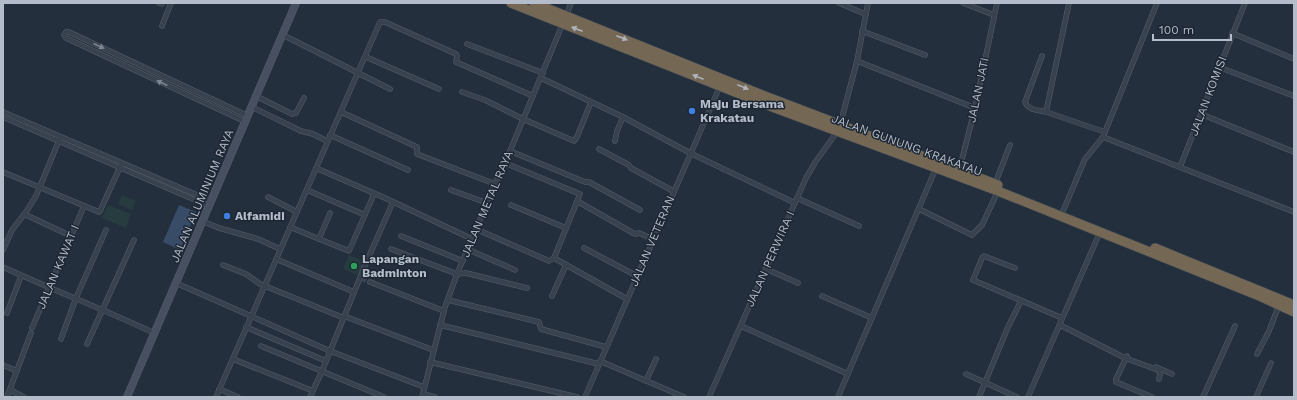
<svg xmlns="http://www.w3.org/2000/svg" width="1297" height="400" font-family="'Work Sans',sans-serif">
  <rect width="100%" height="100%" fill="#242f3e"/>
  <g fill="#263c3f">
    <polygon points="122,195 136,201 132,210 118,204"/>
    <polygon points="108,205 131,214 126,228 102,218"/>
    <polygon points="349,255 365,262 359,276 343,269"/>
  </g>
  <polygon fill="#394c67" points="179,205 196,212 180,250 163,242"/>
  <g fill="none" stroke-linecap="round" stroke-linejoin="round">
    <polyline stroke="#3a4453" stroke-width="4.5" stroke-dasharray="4.5 2" stroke-linecap="butt" points="362,279 370,282"/>
    <g stroke="#565f6c" stroke-width="5.5">
      <g id="street">
        <polyline points="159,3 162,4"/>
        <polyline points="839,3 865,14"/>
        <polyline points="963,3 994,15"/>
        <polyline points="1069,3 1046,112 1105,132"/>
        <polyline points="566,16 571,3"/>
        <polyline points="162,26 171,3"/>
        <polyline points="862,31 925,55"/>
        <polyline points="1232,33 1294,59"/>
        <polyline points="283,35 390,89"/>
        <polyline points="467,44 543,73"/>
        <path d="M1042,56l-17,46c3,8 13,8 21,10"/>
        <polyline points="366,57 439,89"/>
        <polyline points="857,61 975,108"/>
        <polyline points="1219,67 1294,96"/>
        <polyline points="541,78 623,117 690,153 795,203"/>
        <polyline points="462,92 485,100 523,119 574,141 577,137 591,102"/>
        <polyline points="256,96 292,114 296,113 304,98"/>
        <polyline points="252,107 301,131 313,134 327,141"/>
        <polyline points="3,112 211,201"/>
        <polyline points="341,112 417,147 417,154 495,184"/>
        <polyline points="1201,114 1294,152"/>
        <polyline points="3,117 209,206"/>
        <polyline points="246,122 66,38 64,35 66,32 69,32 248,116"/>
        <polyline points="330,135 408,170"/>
        <polyline points="1103,137 1294,212"/>
        <polyline points="615,141 617,131 623,117"/>
        <polyline points="599,149 629,165 631,168 673,191"/>
        <polyline points="510,151 585,182 589,182 640,210"/>
        <polyline points="505,163 580,194 554,258"/>
        <polyline points="1180,167 1245,3"/>
        <polyline points="316,168 385,198 472,239"/>
        <polyline points="959,171 975,108 997,3"/>
        <polyline points="3,172 99,212 100,211 121,165"/>
        <polyline points="995,184 1010,145"/>
        <polyline points="307,190 365,215"/>
        <polyline points="451,190 487,203"/>
        <polyline points="268,197 297,212"/>
        <polyline points="797,198 859,226"/>
        <polyline points="577,201 633,233 635,234 639,233 653,239"/>
        <polyline points="511,205 566,228"/>
        <polyline points="919,209 972,235 982,225 998,191"/>
        <polyline points="330,213 319,239 349,251 374,194"/>
        <polyline points="24,214 71,236"/>
        <polyline points="1061,216 1085,159 1103,137 1157,3"/>
        <polyline points="202,221 219,228 258,239 280,249"/>
        <polyline points="290,227 319,239"/>
        <polyline points="476,229 549,261 554,258"/>
        <polyline points="401,236 463,261"/>
        <polyline points="584,248 637,276"/>
        <polyline points="391,249 457,274 466,273 527,288"/>
        <polyline points="467,249 515,270"/>
        <polyline points="3,250 12,230 26,212 36,196 60,138"/>
        <polyline points="554,258 627,299"/>
        <polyline points="276,259 354,292"/>
        <polyline points="223,265 246,274 260,284 344,318"/>
        <path d="M3,267c50,23 102,43 151,66"/>
        <polyline points="1015,268 984,256 982,258 973,280 1062,318"/>
        <polyline points="766,269 798,283"/>
        <polyline points="370,282 444,311"/>
        <polyline points="176,283 330,351 424,387"/>
        <polyline points="552,296 566,265"/>
        <polyline points="822,296 872,318"/>
        <polyline points="448,300 539,322 541,329 606,347"/>
        <polyline points="7,313 21,276"/>
        <polyline points="344,316 433,350"/>
        <polyline points="440,325 599,364"/>
        <polyline points="1060,325 1125,358 1158,370 1160,374 1159,379"/>
        <polyline points="741,326 848,374"/>
        <polyline points="246,327 326,361"/>
        <polyline points="32,328 84,206"/>
        <polyline points="61,339 76,298 106,230"/>
        <polyline points="87,344 134,240"/>
        <polyline points="261,346 384,397"/>
        <polyline points="1257,354 1269,331 1279,305"/>
        <polyline points="1127,356 1116,379 1116,382 1152,397"/>
        <polyline points="233,359 313,391"/>
        <polyline points="600,361 684,397"/>
        <polyline points="430,362 577,397"/>
        <polyline points="3,365 17,371"/>
        <polyline points="1156,367 1172,374"/>
        <polyline points="966,374 1017,397"/>
        <polyline points="646,381 656,359"/>
        <polyline points="219,389 238,397"/>
        <polyline points="10,390 24,397"/>
        <polyline points="423,394 435,397"/>
        <polyline points="7,397 31,333"/>
        <polyline points="216,397 380,22 385,22 456,54 457,56 456,62 533,96"/>
        <polyline points="310,397 322,371 366,263 393,202"/>
        <polyline points="422,397 445,307 457,274 495,184 510,151 563,23"/>
        <polyline points="585,397 720,86"/>
        <polyline points="709,397 806,178 816,161 837,132 840,125 857,61 868,3"/>
        <polyline points="838,397 936,168"/>
        <polyline points="979,397 1008,327 1021,301"/>
        <polyline points="1028,397 1100,232"/>
        <polyline points="1203,397 1235,326"/>
        <polyline points="1256,397 1271,363"/>
      </g>
    </g>
    <g stroke="#565f6c" stroke-width="8">
      <polyline id="secondary" points="127,397 296,3"/>
    </g>
    <g stroke="#434c59" stroke-width="10">
      <g id="highway">
        <polyline points="511,3 775,108 998,191 1100,232 1257,295 1294,312"/>
        <polyline points="534,3 770,98 998,185"/>
        <polyline points="1155,248 1294,305"/>
      </g>
    </g>
    <use href="#street" stroke="#38414e" stroke-width="4.5"/>
    <use href="#secondary" stroke="#465061" stroke-width="7"/>
    <use href="#highway" stroke="#746855" stroke-width="9"/>
  </g>
  <defs><path id="oneway-solid" d="M-6-.8H1V-3.2L6.5 0L1 3.2V.8H-6Z"/></defs>
  <g fill="#aeb4bd">
    <use href="#oneway-solid" transform="translate(577 29) rotate(-159)"/>
    <use href="#oneway-solid" transform="translate(622 38) rotate(21)"/>
    <use href="#oneway-solid" transform="translate(698 77) rotate(-158)"/>
    <use href="#oneway-solid" transform="translate(743 87) rotate(22)"/>
  </g>
  <g fill="#7c8592">
    <use href="#oneway-solid" transform="translate(99 46) rotate(25)"/>
    <use href="#oneway-solid" transform="translate(162 83) rotate(-155)"/>
  </g>
  <g fill="#3f7fe0" stroke="#1d2633" stroke-width="1.5">
    <circle cx="692" cy="111" r="4"/>
    <circle cx="227" cy="216" r="4"/>
  </g>
  <circle fill="#2e9e5b" stroke="#1d2633" stroke-width="1.5" cx="354" cy="266" r="4"/>
  <g text-anchor="middle" stroke-width="3" stroke-linejoin="round" paint-order="stroke">
    <g font-size="12" fill="#b4bcc9" stroke="#1d2633">
      <text transform="translate(978 90) rotate(-78)" y="4">JALAN JATI</text>
      <text transform="translate(1208 96) rotate(-69)" y="4">JALAN KOMISI</text>
      <text transform="translate(907 145) rotate(20)" y="4">JALAN GUNUNG KRAKATAU</text>
      <text transform="translate(202 196) rotate(-67)" y="4">JALAN ALUMINIUM RAYA</text>
      <text transform="translate(487 204) rotate(-67)" y="4">JALAN METAL RAYA</text>
      <text transform="translate(652 241) rotate(-67)" y="4">JALAN VETERAN</text>
      <text transform="translate(770 259) rotate(-66)" y="4">JALAN PERWIRA I</text>
      <text transform="translate(58 267) rotate(-67)" y="4">JALAN KAWAT I</text>
    </g>
    <g font-size="12" font-weight="bold" fill="#b4bcc9" stroke="#1d2633" text-anchor="start">
      <text x="700" y="108">Maju Bersama<tspan x="700" dy="14">Krakatau</tspan></text>
      <text x="235" y="220">Alfamidi</text>
      <text x="362" y="263">Lapangan<tspan x="362" dy="14">Badminton</tspan></text>
    </g>
  </g>
  <rect width="1297" height="400" fill="none" stroke="#b4bcc9" stroke-width="8"/>
  <path d="M1153 34v6h78v-6" fill="none" stroke="#b4bcc9" stroke-width="2"/>
  <text x="1159" y="34" font-size="12" fill="#b4bcc9" stroke="#1d2633" stroke-width="3" paint-order="stroke">100 m</text>
</svg>
